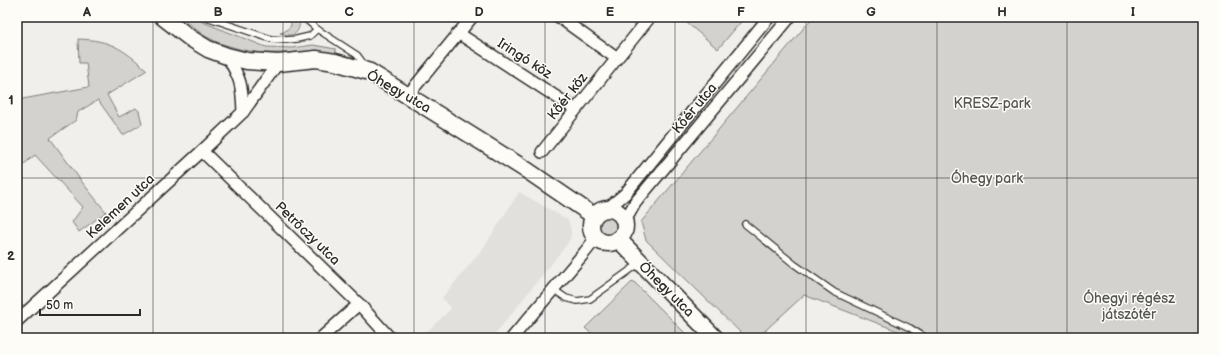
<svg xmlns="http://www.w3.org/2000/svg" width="1220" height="355" font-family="'Balsamiq Sans',sans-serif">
  <rect width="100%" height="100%" fill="#f0efeb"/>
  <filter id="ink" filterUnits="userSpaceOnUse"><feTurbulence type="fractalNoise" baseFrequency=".025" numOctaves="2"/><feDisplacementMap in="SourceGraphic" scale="8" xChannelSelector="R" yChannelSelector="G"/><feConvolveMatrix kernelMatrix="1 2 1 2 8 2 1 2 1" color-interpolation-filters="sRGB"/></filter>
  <g filter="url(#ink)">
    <polygon fill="#e1e0dc" points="519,192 568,220 571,229 571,236 568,243 492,338 420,338 451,309 442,298 484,247"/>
    <g fill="#d3d2cf" stroke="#7f7e7d">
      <polygon points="181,17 190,17 266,47 292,48 313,45 336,49 336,54 312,51 287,53 263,53 243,50 219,43 203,35"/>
      <path d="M291,17h6l3,5c-2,14 -8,15 -20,11l4,-1 7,-6z"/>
      <polygon points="680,17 745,17 718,49"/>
      <polygon points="813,17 1203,17 1203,338 916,338 804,295 757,338 746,338 646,240 641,222"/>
      <path d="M78,39c33,1 45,10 69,31l-40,25 12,22 17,-9 3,3 3,13 -19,11 -25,-35 -20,12 -2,8 -26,18 32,44 24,30 -27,20 -7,-10 11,-15 -48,-52 -18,15v-47l2,-1 -2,-3v-19l72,-13 -3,-24h-7z"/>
      <circle cx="608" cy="225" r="10"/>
      <polygon points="633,281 690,338 596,338 585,328"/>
    </g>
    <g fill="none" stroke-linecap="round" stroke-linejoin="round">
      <g stroke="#2b2b2b" stroke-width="8">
        <g id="lane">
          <polyline points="206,17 271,39 286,40 297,39 310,36 317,29"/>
          <polyline points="303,17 317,29 357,55 366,67"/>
          <polyline points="745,224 794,264 834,292 910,328 926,338"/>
          <polyline points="553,289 566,298 577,301 590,299 640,263"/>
        </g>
      </g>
      <g stroke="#2b2b2b" stroke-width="14">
        <g id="street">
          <polyline points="559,17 616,58"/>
          <polyline points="458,33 575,109"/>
          <path d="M227,56c14,23 15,29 16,56"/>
          <polyline points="408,95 472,17"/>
          <polyline points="202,151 359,304 390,338"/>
          <polyline points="542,152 650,17"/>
          <polyline points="607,209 625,194 769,17"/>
          <polyline points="625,221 635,203 790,17"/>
          <polyline points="17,321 202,151 243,112 278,63"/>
          <polyline points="321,338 359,304"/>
          <polyline points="512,338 585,252 596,238"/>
        </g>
      </g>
      <g stroke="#2b2b2b" stroke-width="19">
        <g id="secondary">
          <polyline points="163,17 190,38 208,49 227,56 247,61 278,63 316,59 335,62 370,72 528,171 594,216"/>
          <circle cx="608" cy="226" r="17"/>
          <polyline points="618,239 715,338"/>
        </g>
      </g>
      <use href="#lane" stroke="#fdfcf7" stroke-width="5.5"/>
      <use href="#street" stroke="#fdfcf7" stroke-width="11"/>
      <use href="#secondary" stroke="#fdfcf7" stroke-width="16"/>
    </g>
  </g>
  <path fill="none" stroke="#2b2b2b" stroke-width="1" stroke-opacity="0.55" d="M153,17v321M283,17v321M414,17v321M545,17v321M675,17v321M806,17v321M937,17v321M1067,17v321M17,178h1186"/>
  <g text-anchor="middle" stroke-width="3" stroke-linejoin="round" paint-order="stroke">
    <g font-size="14" fill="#2b2b2b" stroke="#fdfcf7">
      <text transform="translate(525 58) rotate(33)" y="5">Iringó köz</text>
      <text transform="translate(399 91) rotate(30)" y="5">Óhegy utca</text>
      <text transform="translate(567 96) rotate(-52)" y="5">Kőér köz</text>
      <text transform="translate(694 108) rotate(-50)" y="5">Kőér utca</text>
      <text transform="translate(120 206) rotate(-43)" y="5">Kelemen utca</text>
      <text transform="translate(308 233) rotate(44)" y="5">Petrőczy utca</text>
      <text transform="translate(667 289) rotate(45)" y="5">Óhegy utca</text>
    </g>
    <g font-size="14" fill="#555554" stroke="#fdfcf7">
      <text x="992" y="108">KRESZ-park</text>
      <text x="987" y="183">Óhegy park</text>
      <text x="1129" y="303">Óhegyi régész<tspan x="1129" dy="16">játszótér</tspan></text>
    </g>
  </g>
  <rect width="1220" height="355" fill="none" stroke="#fdfcf7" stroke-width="44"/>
  <path d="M40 309v6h100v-6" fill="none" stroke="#2b2b2b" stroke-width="2"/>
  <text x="46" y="309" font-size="12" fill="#2b2b2b" stroke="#fdfcf7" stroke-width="3" paint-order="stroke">50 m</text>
  <rect x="22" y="22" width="1176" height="311" fill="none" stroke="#2b2b2b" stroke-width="1.5"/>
  <g font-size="13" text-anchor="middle" font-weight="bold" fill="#2b2b2b">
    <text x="87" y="16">A</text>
    <text x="218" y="16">B</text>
    <text x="349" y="16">C</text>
    <text x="479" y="16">D</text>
    <text x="610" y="16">E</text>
    <text x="741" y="16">F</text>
    <text x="871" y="16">G</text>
    <text x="1002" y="16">H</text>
    <text x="1133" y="16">I</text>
    <text x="11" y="104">1</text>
    <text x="11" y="260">2</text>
  </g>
</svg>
